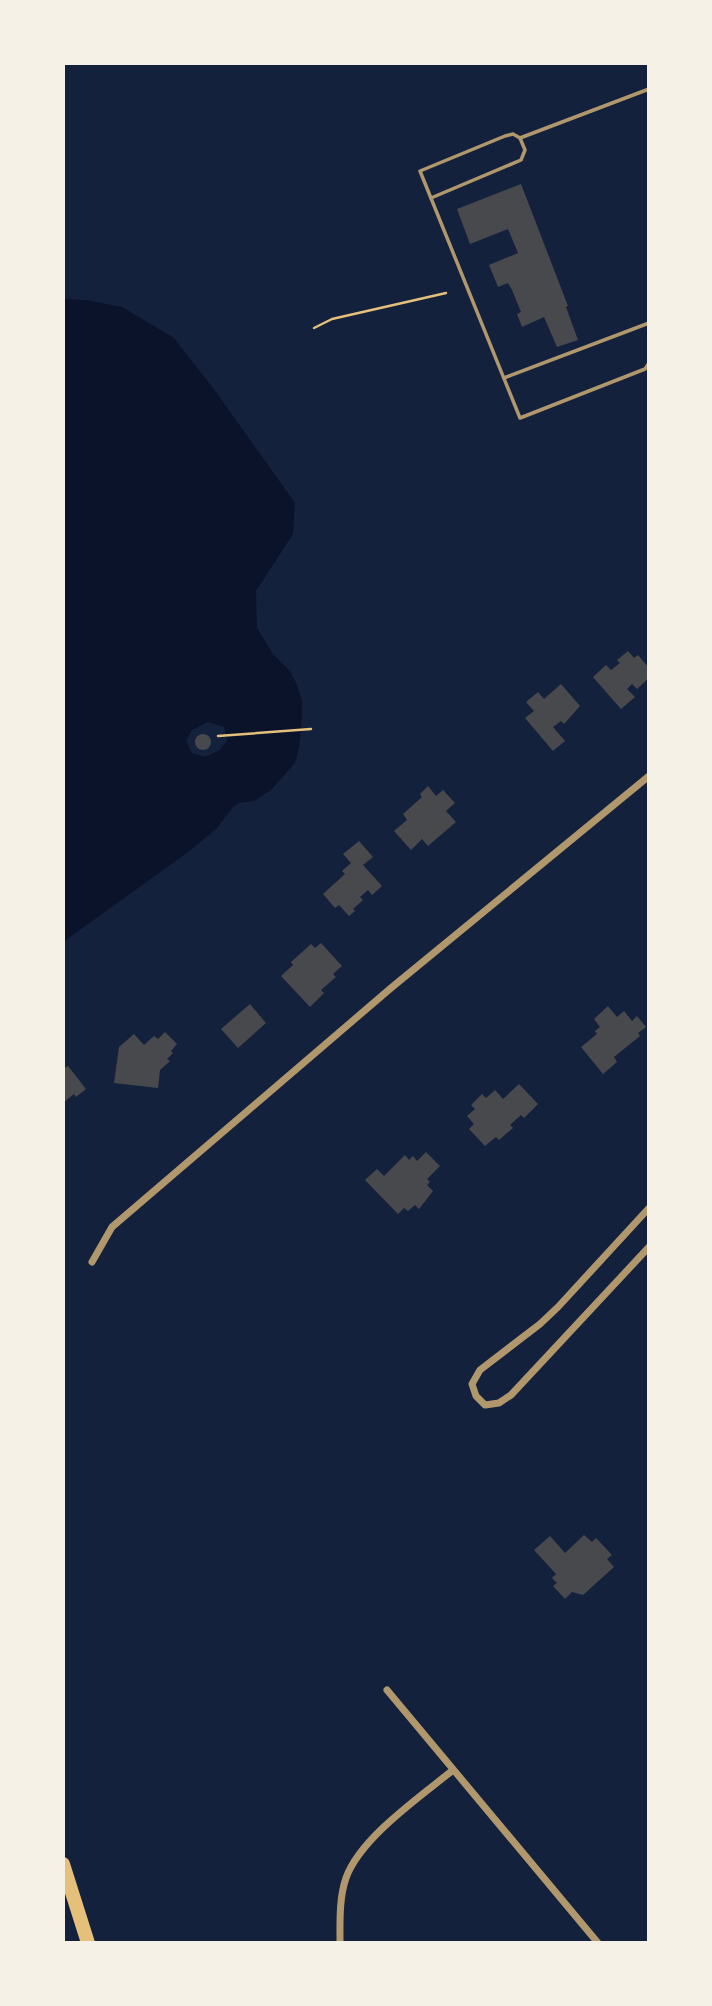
<svg xmlns="http://www.w3.org/2000/svg" width="712" height="2006" font-family="Cabin,sans-serif">
  <rect width="100%" height="100%" fill="#14213d"/>
  <path fill="#0b132b" fill-rule="evenodd" d="M63,299l23,1 36,7 52,31 42,54 79,111 -2,31 -37,57 1,37 16,26 17,17 7,14 5,15v19l-3,29 -4,15 -25,28 -16,10 -15,2 -6,4 -16,21 -26,22 -128,92zM208,722l16,5 3,13 -7,10 -15,7 -13,-4 -6,-12 6,-11z"/>
  <g fill="#48494c">
    <polygon points="521,184 568,306 566,307 578,340 557,347 544,317 522,327 517,314 521,312 512,290 508,283 498,287 489,265 518,253 508,229 470,244 457,209"/>
    <polygon points="628,651 634,658 638,655 649,668 649,678 637,689 632,684 627,689 635,697 621,709 593,677 606,665 611,670 620,663 617,660"/>
    <polygon points="561,684 580,706 564,724 561,721 553,727 565,741 553,751 525,718 534,711 526,702 538,692 544,699"/>
    <circle cx="203" cy="742" r="8"/>
    <polygon points="428,786 436,796 443,790 455,803 446,811 456,822 428,846 422,839 411,850 394,831 407,820 403,814 422,797 420,794"/>
    <polygon points="359,841 373,857 363,865 382,886 372,895 368,890 360,897 363,900 353,909 355,911 349,916 339,905 335,908 323,894 345,874 342,871 351,863 343,854"/>
    <polygon points="321,943 342,966 333,974 336,977 321,990 324,993 310,1007 281,976 293,965 291,962 311,944 315,948"/>
    <polygon points="250,1004 266,1023 238,1048 221,1029"/>
    <polygon points="608,1006 617,1017 624,1011 632,1021 637,1016 646,1027 638,1033 640,1036 614,1057 617,1062 603,1074 581,1047 597,1034 595,1031 600,1027 594,1019"/>
    <polygon points="165,1032 177,1044 171,1051 173,1053 167,1059 170,1061 160,1070 158,1088 114,1083 119,1047 134,1034 144,1045 154,1036 158,1039"/>
    <polygon points="68,1066 86,1089 76,1097 74,1094 63,1103 63,1069"/>
    <polygon points="519,1084 538,1104 524,1118 521,1115 510,1125 513,1128 499,1140 496,1137 485,1146 469,1129 474,1124 467,1116 475,1109 471,1105 482,1094 486,1098 495,1090 503,1099"/>
    <polygon points="426,1152 440,1166 427,1179 430,1182 427,1185 433,1191 419,1209 415,1205 408,1211 404,1208 398,1214 365,1180 377,1169 384,1176 405,1155 409,1160 413,1156 417,1161"/>
    <polygon points="584,1535 592,1542 596,1538 612,1555 607,1559 614,1567 583,1595 572,1592 565,1599 553,1586 557,1583 552,1578 556,1574 534,1550 550,1536 565,1553"/>
  </g>
  <g fill="none" stroke-linecap="round" stroke-linejoin="round">
    <g stroke="#e5c07b" stroke-width="2.5">
      <polyline points="314,328 332,319 446,293"/>
      <polyline points="218,736 311,729"/>
    </g>
    <g stroke="#b1986c" stroke-width="3.5">
      <polyline points="649,89 520,138 513,134 505,136 420,171 520,418 645,369 649,363"/>
      <polyline points="431,198 521,160 525,150 520,138"/>
      <polyline points="504,378 649,323"/>
    </g>
    <g stroke="#b1986c" stroke-width="7">
      <polyline points="649,1208 558,1307 540,1324 480,1370 472,1384 476,1396 485,1405 499,1403 511,1395 649,1247"/>
      <polyline points="92,1262 112,1227 391,988 649,776"/>
      <polyline points="387,1690 598,1943"/>
      <path d="M340,1943c0,-21 -1,-45 6,-65 14,-40 75,-82 107,-108"/>
    </g>
    <polyline stroke="#e5c07b" stroke-width="14" points="63,1864 88,1943"/>
  </g>
  <rect width="712" height="2006" fill="none" stroke="#f6f1e7" stroke-width="130"/>
</svg>
